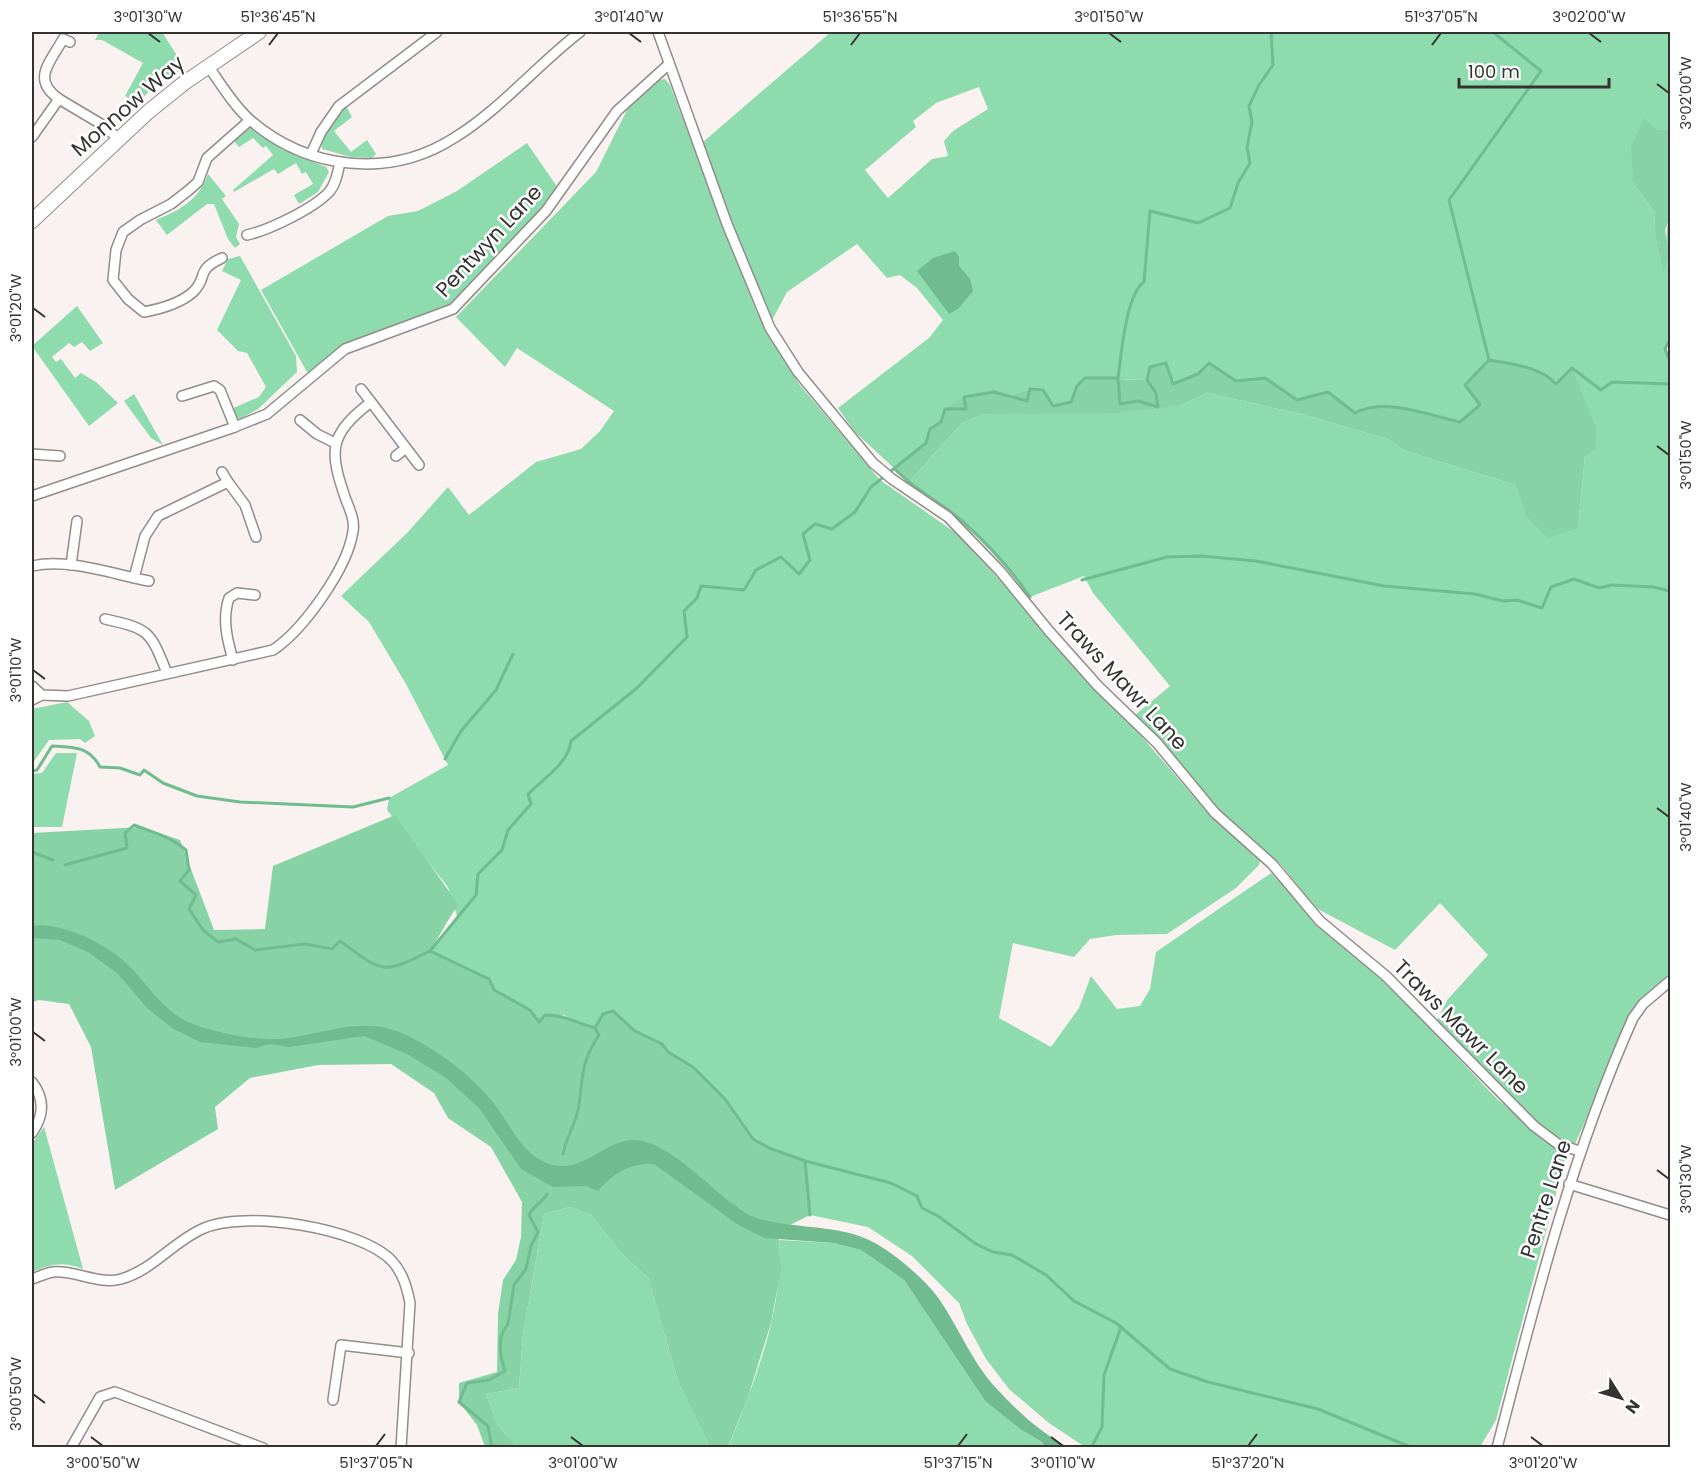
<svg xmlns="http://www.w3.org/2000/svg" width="1702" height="1479" font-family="Poppins,sans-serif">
  <rect width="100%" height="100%" fill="#f9f2f1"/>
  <g fill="#8edbad" fill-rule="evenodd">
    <polygon points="100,32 162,32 185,68 153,87 137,104 125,96 143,63 102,40 95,40"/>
    <path d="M831,32h839v98l-14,-1 -23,54 22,30 -1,18 9,42c8,-23 -1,-36 7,-55v121l-5,10 5,12v616l-27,20 -13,17 -27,68 -28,62c-42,-11 -107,-91 -138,-124l11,-21 40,-44 -48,-52 -45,47 -79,-42 -35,-43 -65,-57 -82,-92 36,-30 -77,-93 -9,-17 -54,21c-35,-51 -73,-79 -122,-114l54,-60 23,-9 194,-8 28,-13 98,22 85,25 13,10 112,35 10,30 53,13 7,-72 -13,-87 -16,15c-16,-18 -45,-20 -67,-24l-9,45 -20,17 -58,-13 -47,4 -27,-21 -31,8 -32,-22 -29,3 -26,-18 -12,11 -25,10 -7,-20 -19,16 -62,-2 -8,8 -6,16 -18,4 -23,-17 -19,6 -17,-3 -64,37 -4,14 -31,26 -41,-38 -16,-23 91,-70 14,-18 -26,-32 -17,-13 -13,3 -30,-34 -70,48 -15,28 -41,-96 -28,-82zM979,87l9,22 -35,22 -9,10 4,15 -16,3 -44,39 -23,-28 51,-43 -3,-6 23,-18z"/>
    <polygon points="665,79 670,85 757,313 799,384 880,480 956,533 1010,591 1075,668 1137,731 1206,811 1260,861 1259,865 1236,888 1167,934 1116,935 1090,939 1074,957 1013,943 999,1018 1051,1047 1079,1008 1091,976 1117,1009 1140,1006 1150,989 1156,952 1271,873 1314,918 1400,997 1496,1098 1566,1156 1496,1420 1480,1447 1085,1447 1049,1423 1009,1389 986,1359 967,1324 959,1303 912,1256 868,1227 810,1215 805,1161 769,1148 753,1139 725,1099 693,1067 668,1052 662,1044 635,1031 613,1011 603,1015 595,1028 580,1024 564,1015 539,1022 530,1010 494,990 488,979 430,951 457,916 448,887 387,810 389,798 448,765 406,684 369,622 341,596 408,532 448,487 469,515 536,462 581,449 600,431 614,411 517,348 505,367 456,317 596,172 628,108 659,80"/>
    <path d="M346,106l6,11 -18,14 17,21 16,-12 9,14 -4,4 -21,-1 -29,-8c-1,-16 14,-32 24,-43z"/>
    <polygon points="250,128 282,149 326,167 329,172 318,192 299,204 294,195 313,184 306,172 302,174 296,163 278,174 274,169 234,192 233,190 273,155 266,146 263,148 253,138 239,147 234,141"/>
    <polygon points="527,143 560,191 453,309 345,349 311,379 261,290 388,216 418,211 457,191"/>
    <path d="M208,174l18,22 -4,3 17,25 -3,13 4,7 -5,4 -7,-9 -14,-35h-7l-40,31 -11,-15c24,-10 43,-20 52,-46z"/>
    <polygon points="240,256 296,356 297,372 258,409 240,419 235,417 231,409 259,397 266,387 247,353 238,351 217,330 241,280 222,271 228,259"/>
    <polygon points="77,306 103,343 90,351 82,342 74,347 69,343 52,357 56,362 61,359 75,378 81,373 96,382 118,403 89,426 32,346"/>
    <polygon points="134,394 163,445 151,438 124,401"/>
    <polygon points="67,702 89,721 95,736 85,743 80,739 49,740 32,764 32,709"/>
    <polygon points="56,753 77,753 62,827 32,827 32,774 42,773"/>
    <path d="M44,1127l39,142c-21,-8 -31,-5 -51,3v-128z"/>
    <polygon points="570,1207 591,1215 619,1251 648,1278 679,1384 710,1447 518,1447 498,1426 486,1394 519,1388 523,1335 544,1214"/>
    <path d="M779,1240l55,3 27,7 43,30 81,121 35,28 22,13 3,5 -317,1c26,-65 56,-137 51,-208z"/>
  </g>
  <g fill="#87d3a6">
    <polygon points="1644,118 1656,129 1670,130 1670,218 1665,230 1669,256 1663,274 1654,231 1655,213 1633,183 1631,147"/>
    <path d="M1489,360c23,4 50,6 67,24l16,-16 24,60 -1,22 -10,6 -7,72 -30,10 -23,-23 -10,-30 -112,-35 -13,-10 -85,-25 -98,-22 -28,13 -68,7 -126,1 -23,9 -54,60 -13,-14 31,-26 4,-14 11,-7 4,-13 19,-12 30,-5 17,3 19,-6 13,1 10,16 18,-4 6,-16 8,-8 61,2 4,-13 16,-4 7,21 25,-10 11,-11 27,18 29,-3 32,21 31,-7 27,21c31,-16 73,2 105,9l20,-17 -15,-20z"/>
    <path d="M395,815l63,89 -28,47 59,28 5,11 36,20 9,12 6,-7c22,0 29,8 50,13l8,-14 10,-3 22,20 27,13 6,8 25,15 32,32 28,40 16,9 36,13 5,54 -32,16 3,38 -10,54 -23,74 -20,50h-18l-31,-63 -31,-106 -29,-27 -28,-36 -21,-8 -26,7 -21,121 -4,53 -33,6 12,32 20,21h-33l-8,-22 -18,-23v-19l38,-11 1,-58 5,-34 13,-20 5,-23 1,-35 -31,-55 -43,-29 -14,-25 -43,-29 -73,1 -68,13 -35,29 3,22 -103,61 -24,-143 -22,-43 -30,-4 -7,2v-169l109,-6 39,13 34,90 51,-1 8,-63z"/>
  </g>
  <g fill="#70bc90">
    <polygon points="955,251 959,257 959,266 970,279 973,291 959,308 949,314 917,271 933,258"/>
    <path d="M42,925c33,3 71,22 93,47 26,30 36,48 77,58 21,6 47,10 68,9 50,-5 86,-27 134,0 29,15 57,37 78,62 18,22 29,54 58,63 35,12 58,-31 93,-23 29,7 63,42 87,61 7,4 14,11 21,14 35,14 87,7 122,26 21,11 52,37 66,57 20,29 33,63 57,89 22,24 44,44 72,59h-23l-3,-5 -22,-13 -35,-28 -81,-121 -43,-30 -27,-7 -70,-5 -27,-14 -83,-60c-24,-1 -41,9 -56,27l-12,-5 -33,1 -32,-18 -42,-61 -33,-30 -39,-24 -43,-18 -75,11 -19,-3 -14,4 -56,-6 -28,-14 -25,-20 -30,-35 -29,-21 -28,-12 -28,-2v-12z"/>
  </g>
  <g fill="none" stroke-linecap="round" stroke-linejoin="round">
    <g stroke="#70bc90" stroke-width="3">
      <polyline points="1670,339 1665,349 1670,361"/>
      <polyline points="1489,360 1449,200 1541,71 1493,32"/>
      <path d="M1118,378c3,-22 8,-84 26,-96l6,-71 48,12 32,-15 8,-25 12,-20 -3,-16 5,-25 -3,-16 10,-21 14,-20 -2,-33"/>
      <path d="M895,469c20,21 45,33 66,51 26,23 49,48 69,77"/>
      <polyline points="1082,580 1167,557 1201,556 1256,561 1384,586 1475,594 1503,601 1517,600 1542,608 1551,587 1574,579 1599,588 1612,585 1653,587 1670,591"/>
      <polyline points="445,759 461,731 496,690 513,654"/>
      <path d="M32,771l5,-1 15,-24c21,1 37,0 48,21l20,1 20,7 4,-5 19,13 34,13 43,6 113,5 36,-9"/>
      <polyline points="32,852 53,860"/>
      <path d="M65,865l62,-17 -2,-15 9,-8c21,8 35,11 52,25l3,20 -9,11 16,14 -7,14 14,21 15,12 18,-3 19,11 50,-6 27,5 8,-8c44,32 41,34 90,10l59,28 5,11 36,20 9,12 6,-7c21,0 31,8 50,13l8,-14 10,-3 22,20 27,13 6,8 25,15 32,32 28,40 16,9 36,13 86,22 26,13 5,12 16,8 38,28 17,8 19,3 34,20 28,26 42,22 54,46 38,13 110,27 90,37 22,2"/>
      <path d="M430,951l46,-56 2,-21 24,-24 6,-20 23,-26 -3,-10c14,-14 41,-31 43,-53l66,-53 50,-51 -3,-26 13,-13 4,-12 43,4 12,-20 25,-13 18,17 11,-14 -7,-26 12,-10 17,5 23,-17 16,-25 55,-44 4,-14 11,-7 4,-13h21l-2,-12 30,-5 33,9 3,-12 13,1 10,16 18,-4 6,-16 8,-8h33l2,26 18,-3 20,6 -2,-14 -9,-13 3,-13 16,-4 7,21 25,-10 11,-11 27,18 29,-3 32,22 31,-8 27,21c30,-16 73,2 105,9l20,-17 -15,-20 24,-25c22,4 51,6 67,24l16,-16 29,22 11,-8 58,2"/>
      <path d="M563,1154c3,-16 12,-29 15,-44 6,-32 1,-45 21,-75l-4,-7"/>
      <polyline points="805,1161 810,1215"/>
      <polyline points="1513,1447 1517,1448"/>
      <path d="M492,1448l-4,-22 -29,-24 8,-19 22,-3 16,-9c-5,-16 -9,-33 3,-47l6,-39 12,-16 5,-23 7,-14 -9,-17c5,-10 13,-12 18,-21"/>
      <polyline points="1091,1448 1102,1427 1104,1375 1121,1327"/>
      <polyline points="1602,1448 1606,1448"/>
    </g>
    <g stroke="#938c8b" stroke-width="12">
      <g id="street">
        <polyline points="658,32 727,224 770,328 798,372 873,463 892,479 948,517 1000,571 1049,631 1098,686 1157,743 1215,813 1272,864 1320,921 1386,976 1534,1126 1558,1144 1579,1151"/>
        <path d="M208,66c13,18 25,39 42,54 58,50 140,59 204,18 47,-29 83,-73 126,-106"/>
        <path d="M59,99c-28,-20 -9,-36 4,-60l7,3"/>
        <polyline points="32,137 59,99 106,127 118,139"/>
        <polyline points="311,154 321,132 339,106 437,32"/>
        <path d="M247,235c22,-5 66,-26 82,-43 7,-8 9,-20 11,-30"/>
        <path d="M222,258c-28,13 -13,19 -29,34 -12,11 -33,17 -49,20l-16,-13 -15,-19 3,-30 7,-18 17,-12 31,-16 18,-14 9,-8 9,-24 43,-38"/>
        <polyline points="361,389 371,402"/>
        <polyline points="182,396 214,386 220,390 235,427"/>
        <polyline points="300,420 317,434 335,443"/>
        <polyline points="32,454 60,456"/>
        <polyline points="396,456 406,448"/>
        <polyline points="222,472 228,482"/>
        <polyline points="32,496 232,428 267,414 345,349 453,309 546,211 617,111 669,64"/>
        <polyline points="71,565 77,521"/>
        <path d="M32,566c37,-8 80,8 117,15"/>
        <polyline points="134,578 145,536 158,516 228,482 245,505 256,537"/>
        <path d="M105,619c45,10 45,12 62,54"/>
        <path d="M233,660c-6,-21 -11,-41 -4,-62l8,-5 18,2"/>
        <path d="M32,686l10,9 26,1 205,-46c30,-20 75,-82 80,-119 2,-10 -3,-21 -7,-31 -17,-49 -18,-65 25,-98l48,63"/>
        <polyline points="32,700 42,695"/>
        <path d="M32,1082c13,17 12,34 0,51"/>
        <polyline points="1569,1184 1670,1215"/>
        <path d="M32,1279c6,-2 14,-6 21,-7 22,-2 46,13 68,7 32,-9 52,-37 81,-50 42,-20 159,-1 190,32 11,12 15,27 18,42l-9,145"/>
        <polyline points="333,1400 341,1345 409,1353"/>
        <polyline points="71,1448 100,1397 115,1392 263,1448"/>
        <path d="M1497,1448c38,-147 74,-291 136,-430l10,-14 27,-23"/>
      </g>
    </g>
    <g stroke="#938c8b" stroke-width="16">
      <polyline id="secondary" points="32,221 148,112 184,83 259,32"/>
    </g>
    <use href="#street" stroke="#fff" stroke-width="9"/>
    <use href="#secondary" stroke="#fff" stroke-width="14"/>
  </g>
  <path fill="none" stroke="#353232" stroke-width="2" d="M148,33l12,9M629,33l12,9M1109,33l12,9M1589,33l12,9M269,45l9,-12M851,45l9,-12M1432,45l9,-12M1657,84l12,9M33,308l12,9M1657,446l12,9M33,670l12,9M1657,808l12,9M33,1032l12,9M1657,1170l12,9M33,1394l12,9M91,1437l12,9M571,1437l12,9M1051,1437l12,9M1531,1437l12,9M376,1446l9,-12M958,1446l9,-12M1248,1446l9,-12"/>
  <g text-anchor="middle" stroke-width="5" stroke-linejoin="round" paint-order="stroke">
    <g font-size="21" fill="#353232" stroke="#fff">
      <text transform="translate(128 106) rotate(-41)" y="7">Monnow Way</text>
      <text transform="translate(489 241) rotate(-47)" y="7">Pentwyn Lane</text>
      <text transform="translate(1122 681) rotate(47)" y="7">Traws Mawr Lane</text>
      <text transform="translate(1461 1027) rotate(45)" y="7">Traws Mawr Lane</text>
      <text transform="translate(1546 1199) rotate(-72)" y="7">Pentre Lane</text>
    </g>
  </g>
  <rect width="1702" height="1479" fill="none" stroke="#ffffff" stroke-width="66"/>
  <g transform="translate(1621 1398) rotate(127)" stroke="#ffffff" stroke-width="4.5" paint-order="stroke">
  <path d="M0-4.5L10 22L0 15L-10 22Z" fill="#353232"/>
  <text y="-9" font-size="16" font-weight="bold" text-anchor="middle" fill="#353232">N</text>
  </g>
  <path d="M1459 78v9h150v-9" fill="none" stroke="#353232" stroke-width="3"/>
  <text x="1468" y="78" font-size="18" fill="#353232" stroke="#ffffff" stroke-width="4.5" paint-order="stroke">100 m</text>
  <rect x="33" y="33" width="1636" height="1413" fill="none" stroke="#353232" stroke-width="2"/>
  <g font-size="15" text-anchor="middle" fill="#353232">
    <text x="148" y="22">3°01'30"W</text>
    <text x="278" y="22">51°36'45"N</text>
    <text x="629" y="22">3°01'40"W</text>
    <text x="860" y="22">51°36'55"N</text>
    <text x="1109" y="22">3°01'50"W</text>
    <text x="1441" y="22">51°37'05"N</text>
    <text x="1589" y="22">3°02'00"W</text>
    <text transform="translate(1686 93) rotate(-90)" y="5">3°02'00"W</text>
    <text transform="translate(16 308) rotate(-90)" y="5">3°01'20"W</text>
    <text transform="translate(1686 455) rotate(-90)" y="5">3°01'50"W</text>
    <text transform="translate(16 670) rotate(-90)" y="5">3°01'10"W</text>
    <text transform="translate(1686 817) rotate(-90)" y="5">3°01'40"W</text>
    <text transform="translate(16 1032) rotate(-90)" y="5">3°01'00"W</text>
    <text transform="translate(1686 1179) rotate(-90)" y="5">3°01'30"W</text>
    <text transform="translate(16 1394) rotate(-90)" y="5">3°00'50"W</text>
    <text x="103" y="1468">3°00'50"W</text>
    <text x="376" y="1468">51°37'05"N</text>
    <text x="583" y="1468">3°01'00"W</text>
    <text x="958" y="1468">51°37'15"N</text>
    <text x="1063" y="1468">3°01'10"W</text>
    <text x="1248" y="1468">51°37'20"N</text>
    <text x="1543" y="1468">3°01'20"W</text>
  </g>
</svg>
